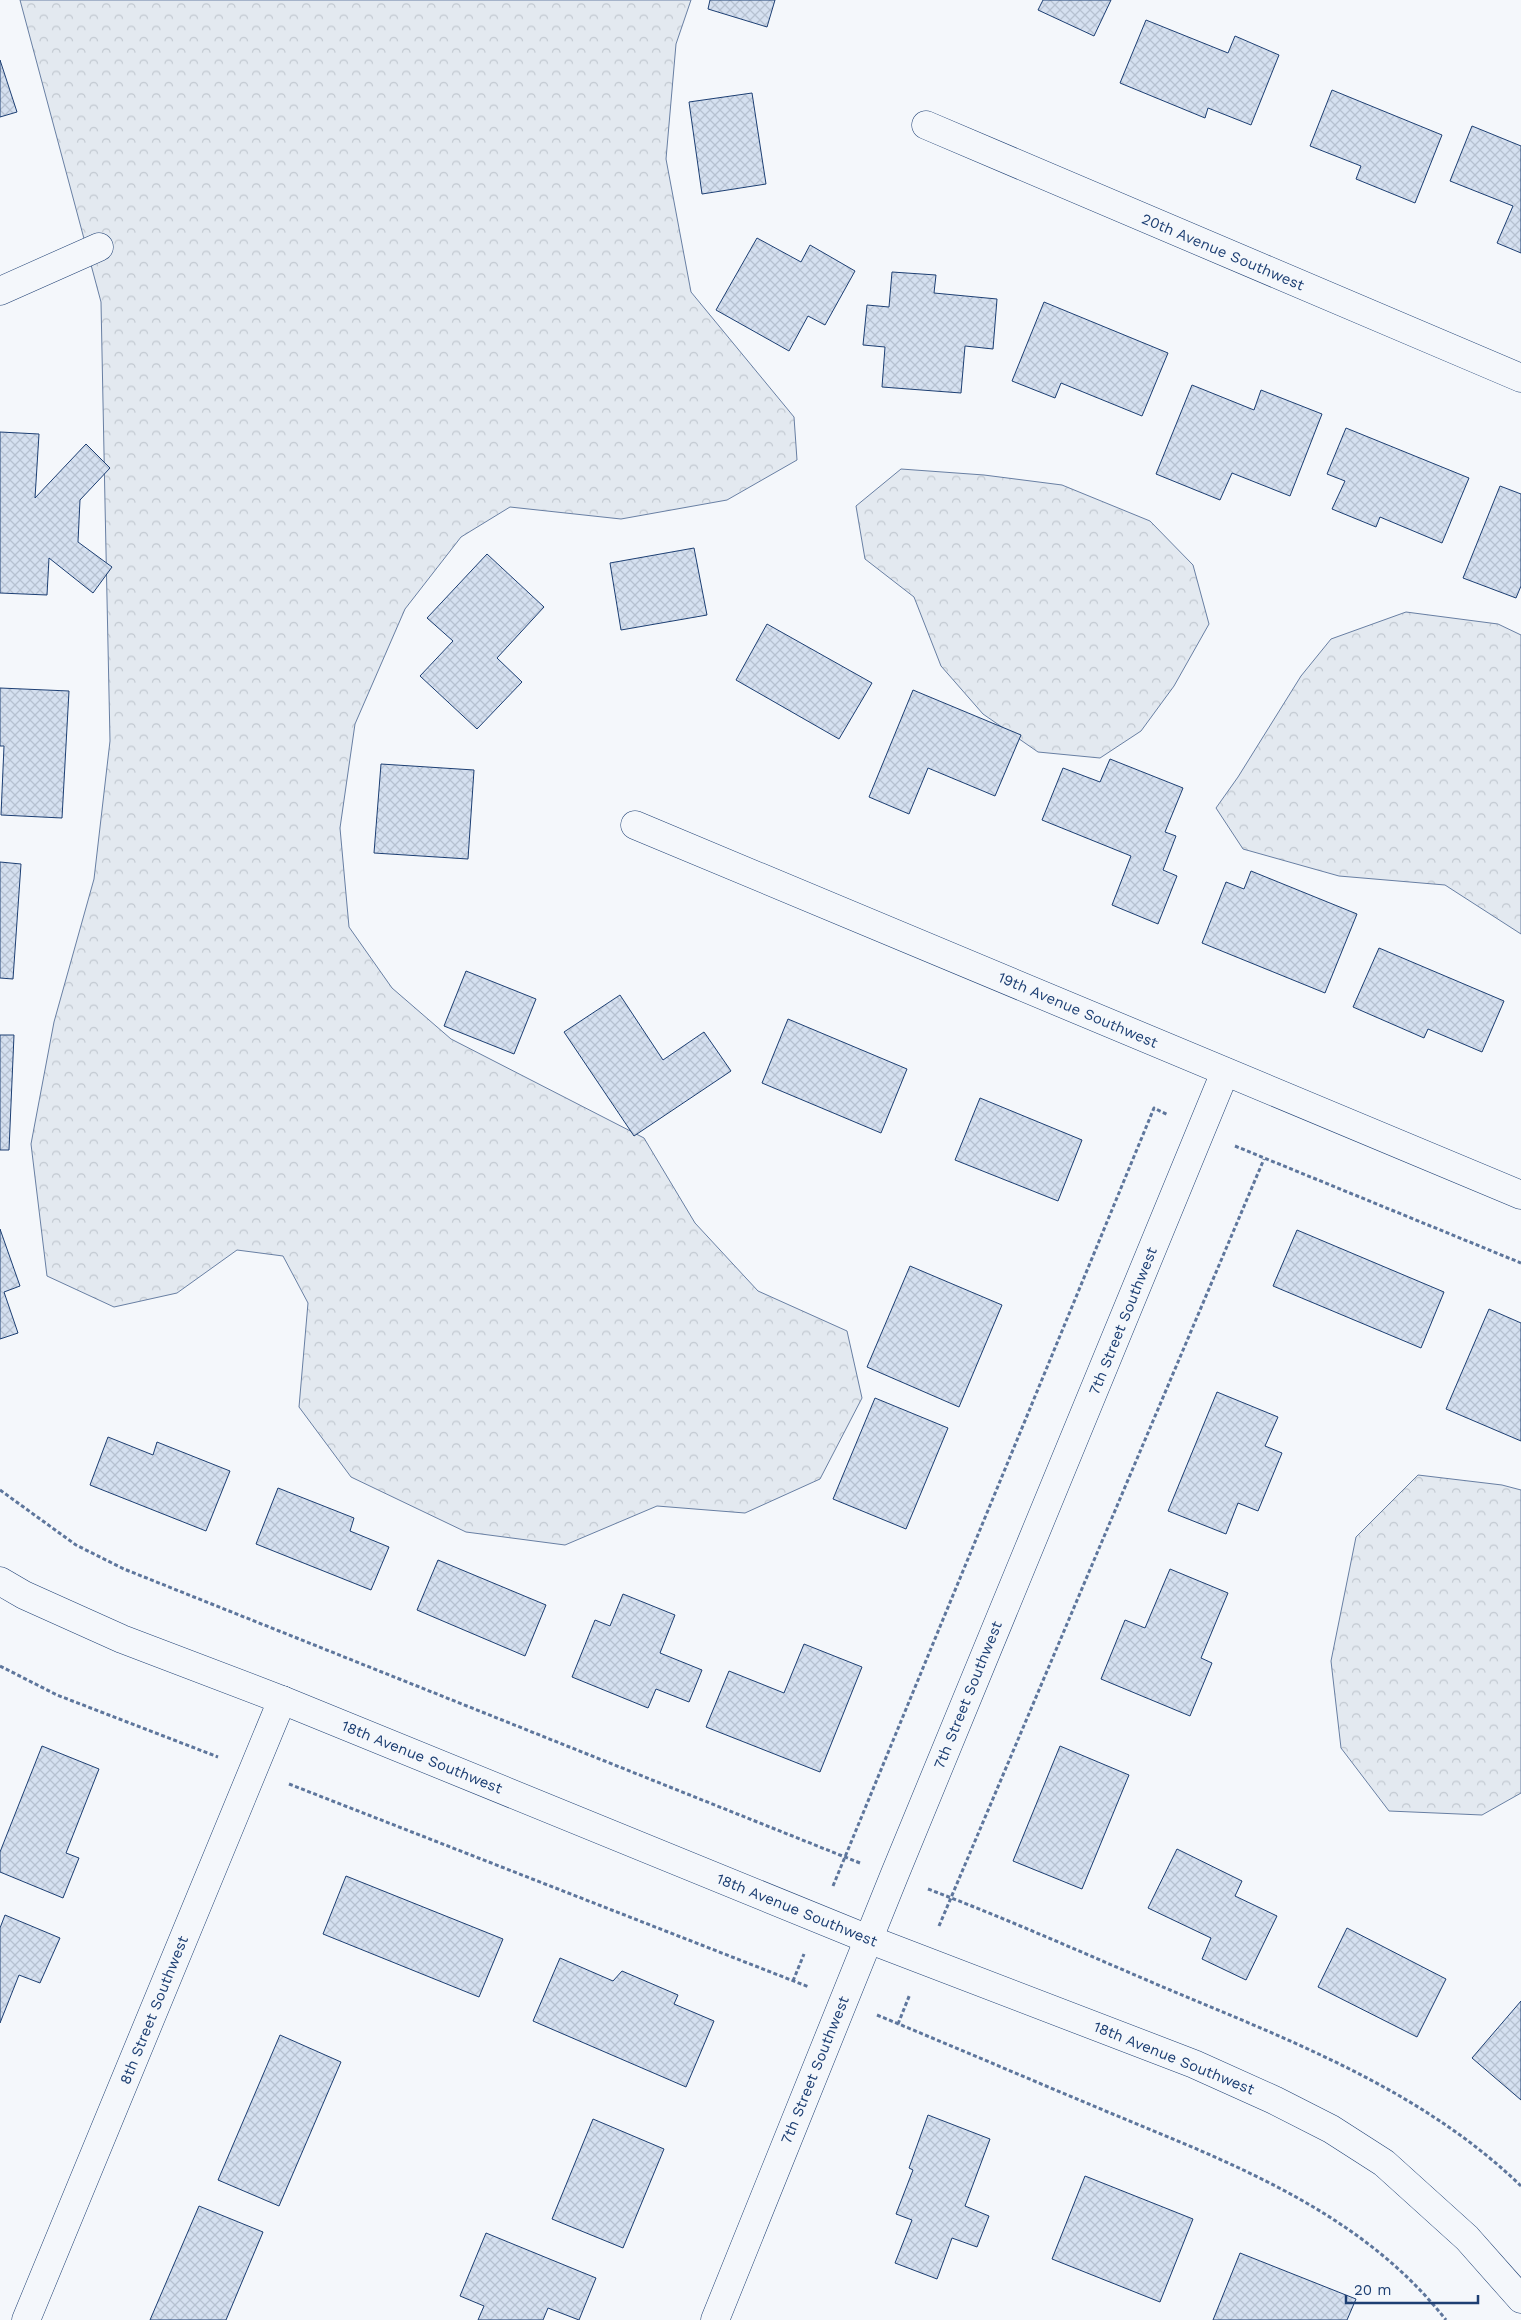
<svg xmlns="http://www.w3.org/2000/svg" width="1521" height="2320" font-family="'Work Sans',sans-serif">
  <defs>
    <pattern id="forest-crowns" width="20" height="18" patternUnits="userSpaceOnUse" patternTransform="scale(1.25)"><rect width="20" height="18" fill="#e3e9f0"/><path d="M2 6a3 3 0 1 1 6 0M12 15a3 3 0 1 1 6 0" fill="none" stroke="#c2c9d1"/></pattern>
    <pattern id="building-cross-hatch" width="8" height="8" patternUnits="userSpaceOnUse" patternTransform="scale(1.25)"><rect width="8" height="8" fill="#d5e0f0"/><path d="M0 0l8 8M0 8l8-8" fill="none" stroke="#b6c1d1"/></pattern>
  </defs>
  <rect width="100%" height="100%" fill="#f4f7fb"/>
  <g fill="url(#forest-crowns)" stroke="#687fa3">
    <polygon points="20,0 691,0 676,44 666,159 691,292 794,417 797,460 727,500 621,519 510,507 461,537 405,609 355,724 340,828 349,927 392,988 451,1039 644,1138 695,1223 758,1291 847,1331 862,1398 820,1479 745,1513 657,1506 565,1545 466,1532 351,1477 299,1407 308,1303 283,1256 237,1250 177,1293 114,1307 47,1276 31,1144 54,1022 94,879 110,741 105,503 101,302"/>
    <polygon points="901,469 984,475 1062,485 1150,521 1193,565 1209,624 1174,686 1141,731 1100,758 1038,752 983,714 941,666 914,597 865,559 856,506"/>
    <polygon points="1406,612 1498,624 1521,635 1521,934 1445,885 1339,876 1243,849 1216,808 1238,777 1301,676 1331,639"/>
    <polygon points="1418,1475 1502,1485 1521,1490 1521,1793 1482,1815 1389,1811 1341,1748 1331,1661 1356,1537"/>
  </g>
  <g fill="url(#building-cross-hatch)" stroke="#1d3f73">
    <polygon points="710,0 775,0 767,27 708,9"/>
    <polygon points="1043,0 1111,0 1094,36 1038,10"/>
    <polygon points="1146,20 1228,53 1235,36 1279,55 1251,125 1208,108 1205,118 1120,83"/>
    <polygon points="0,60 17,112 0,117"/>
    <polygon points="1332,90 1442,135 1415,203 1356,179 1361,166 1310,146"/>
    <polygon points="752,93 766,184 702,194 689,102"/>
    <polygon points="1472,126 1521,146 1521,253 1497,243 1513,206 1450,181"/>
    <polygon points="757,238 801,262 810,245 855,271 825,325 808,316 789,351 716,310"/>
    <polygon points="892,272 936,275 934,293 997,299 993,349 965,346 961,393 882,387 885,347 863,345 867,305 889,307"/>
    <polygon points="1044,302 1168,353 1142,416 1061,383 1055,398 1012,381"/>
    <polygon points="1192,385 1254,410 1261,390 1322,414 1290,496 1232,473 1220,500 1156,474"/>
    <polygon points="1346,428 1469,478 1442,543 1380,517 1376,527 1332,509 1345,481 1327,474"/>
    <polygon points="0,432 39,434 35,498 86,444 110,468 80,500 78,542 112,567 93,593 49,558 47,595 0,593"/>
    <polygon points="1500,486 1521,494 1521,586 1516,598 1463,578"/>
    <polygon points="694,548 707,615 621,630 610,563"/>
    <polygon points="487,554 544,607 497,658 522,682 477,729 420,676 453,641 427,618"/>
    <polygon points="767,624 872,683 839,739 736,680"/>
    <polygon points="0,688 69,691 62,818 1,815 4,746 0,746"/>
    <polygon points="913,690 1021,735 995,796 928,768 909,814 869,797"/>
    <polygon points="1110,759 1183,788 1165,832 1176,836 1163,870 1177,876 1158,924 1112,905 1131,856 1042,820 1063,768 1100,782"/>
    <polygon points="381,764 474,770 468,859 374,853"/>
    <polygon points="0,862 21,864 13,979 0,978"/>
    <polygon points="1251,871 1357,914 1325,993 1202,943 1226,882 1244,889"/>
    <polygon points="1379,948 1504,1001 1482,1052 1428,1029 1424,1038 1353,1007"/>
    <polygon points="466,971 536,999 514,1054 444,1026"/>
    <polygon points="620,995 663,1060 704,1032 731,1071 634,1136 564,1032"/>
    <polygon points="788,1019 907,1069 881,1133 762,1083"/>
    <polygon points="0,1035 14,1035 9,1150 0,1150"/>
    <polygon points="980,1098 1082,1140 1058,1201 955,1160"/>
    <polygon points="0,1229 20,1286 4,1292 18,1333 0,1339"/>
    <polygon points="1297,1230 1444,1292 1421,1348 1273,1286"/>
    <polygon points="910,1266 1002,1305 959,1407 867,1367"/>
    <polygon points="1489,1309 1521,1323 1521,1441 1446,1409"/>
    <polygon points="1217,1392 1278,1417 1265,1446 1282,1453 1258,1511 1238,1503 1226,1534 1168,1511"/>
    <polygon points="875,1398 948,1428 906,1529 833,1499"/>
    <polygon points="108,1437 153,1455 157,1442 230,1471 206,1531 90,1485"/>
    <polygon points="278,1488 354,1518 350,1531 389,1547 371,1590 256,1544"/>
    <polygon points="438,1560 546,1605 525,1656 417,1610"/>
    <polygon points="1170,1569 1228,1593 1201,1658 1212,1663 1190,1716 1101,1679 1125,1620 1145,1628"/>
    <polygon points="623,1594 675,1615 660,1653 702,1670 689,1702 656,1689 648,1708 572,1677 595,1620 610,1626"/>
    <polygon points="804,1644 862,1667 820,1772 706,1727 729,1671 784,1693"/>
    <polygon points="42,1746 99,1769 66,1853 79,1858 63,1898 0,1872 0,1852"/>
    <polygon points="1060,1746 1129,1775 1082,1889 1013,1861"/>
    <polygon points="1177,1849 1242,1881 1235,1896 1277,1916 1246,1980 1202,1959 1211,1938 1148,1908"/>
    <polygon points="346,1876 503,1939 479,1997 323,1934"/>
    <polygon points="5,1915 60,1938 40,1983 19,1975 0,2023 0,1928"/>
    <polygon points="1347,1928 1446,1979 1417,2037 1318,1987"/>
    <polygon points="560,1958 613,1981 622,1971 678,1995 674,2004 714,2021 686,2087 533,2021"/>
    <polygon points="1521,2001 1521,2100 1472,2058"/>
    <polygon points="280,2035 341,2062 279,2206 218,2180"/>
    <polygon points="928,2115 990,2139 965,2206 989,2216 977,2247 952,2238 937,2279 895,2263 912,2220 896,2214 913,2170 909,2168"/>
    <polygon points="593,2119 664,2149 623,2248 552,2219"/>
    <polygon points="1085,2176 1193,2219 1160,2302 1052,2259"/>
    <polygon points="199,2206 263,2232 226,2320 150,2320"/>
    <polygon points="486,2233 596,2278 579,2320 548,2308 543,2320 478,2320 484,2306 460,2296"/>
    <polygon points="1240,2253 1356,2299 1347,2320 1213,2320"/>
  </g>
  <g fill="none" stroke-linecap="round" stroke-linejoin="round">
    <g stroke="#1d3f73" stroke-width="29">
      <g id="street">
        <polyline points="926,125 1521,378"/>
        <polyline points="0,291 99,247"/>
        <polyline points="635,825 1521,1195"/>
        <polyline points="0,1581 24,1595 122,1639 282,1700 868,1939 1194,2064 1274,2100 1331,2129 1384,2163 1467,2238 1521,2299"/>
        <polyline points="26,2320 282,1700"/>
        <polyline points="715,2320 894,1876 1225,1072"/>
      </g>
    </g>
    <g stroke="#5e769c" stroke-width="3" stroke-dasharray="4 2.5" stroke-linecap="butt">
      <polyline points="1235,1146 1521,1263"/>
      <polyline points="0,1490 76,1545 124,1569 860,1863"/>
      <polyline points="0,1666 57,1695 218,1757"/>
      <polyline points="289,1784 809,1987"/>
      <polyline points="833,1886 1154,1108 1168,1115"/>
      <path d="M928,1889c82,31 162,67 242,101 124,52 253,101 351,196"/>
      <polyline points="939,1926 1264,1159"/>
      <polyline points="793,1981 804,1954"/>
      <path d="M877,2015c80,33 159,67 238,100 121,50 247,98 331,205"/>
      <polyline points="898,2024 910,1994"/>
    </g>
    <use href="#street" stroke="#f4f7fb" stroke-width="28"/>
  </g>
  <g text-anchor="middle" stroke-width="4" stroke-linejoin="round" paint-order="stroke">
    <g font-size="15" fill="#1d3f73" stroke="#f4f7fb">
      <text transform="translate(1223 252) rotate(23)" y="5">20th Avenue Southwest</text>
      <text transform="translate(1078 1010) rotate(23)" y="5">19th Avenue Southwest</text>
      <text transform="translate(1123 1321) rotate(-68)" y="5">7th Street Southwest</text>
      <text transform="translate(968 1695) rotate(-68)" y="5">7th Street Southwest</text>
      <text transform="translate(422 1757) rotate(22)" y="5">18th Avenue Southwest</text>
      <text transform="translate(797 1910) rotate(22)" y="5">18th Avenue Southwest</text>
      <text transform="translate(154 2010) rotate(-68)" y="5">8th Street Southwest</text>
      <text transform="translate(1174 2058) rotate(22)" y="5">18th Avenue Southwest</text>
      <text transform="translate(815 2070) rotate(-68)" y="5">7th Street Southwest</text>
    </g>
  </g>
  <path d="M1346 2295v8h132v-8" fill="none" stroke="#1d3f73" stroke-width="2.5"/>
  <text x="1354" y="2295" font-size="15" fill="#1d3f73" stroke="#f4f7fb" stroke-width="4" paint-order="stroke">20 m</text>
</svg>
